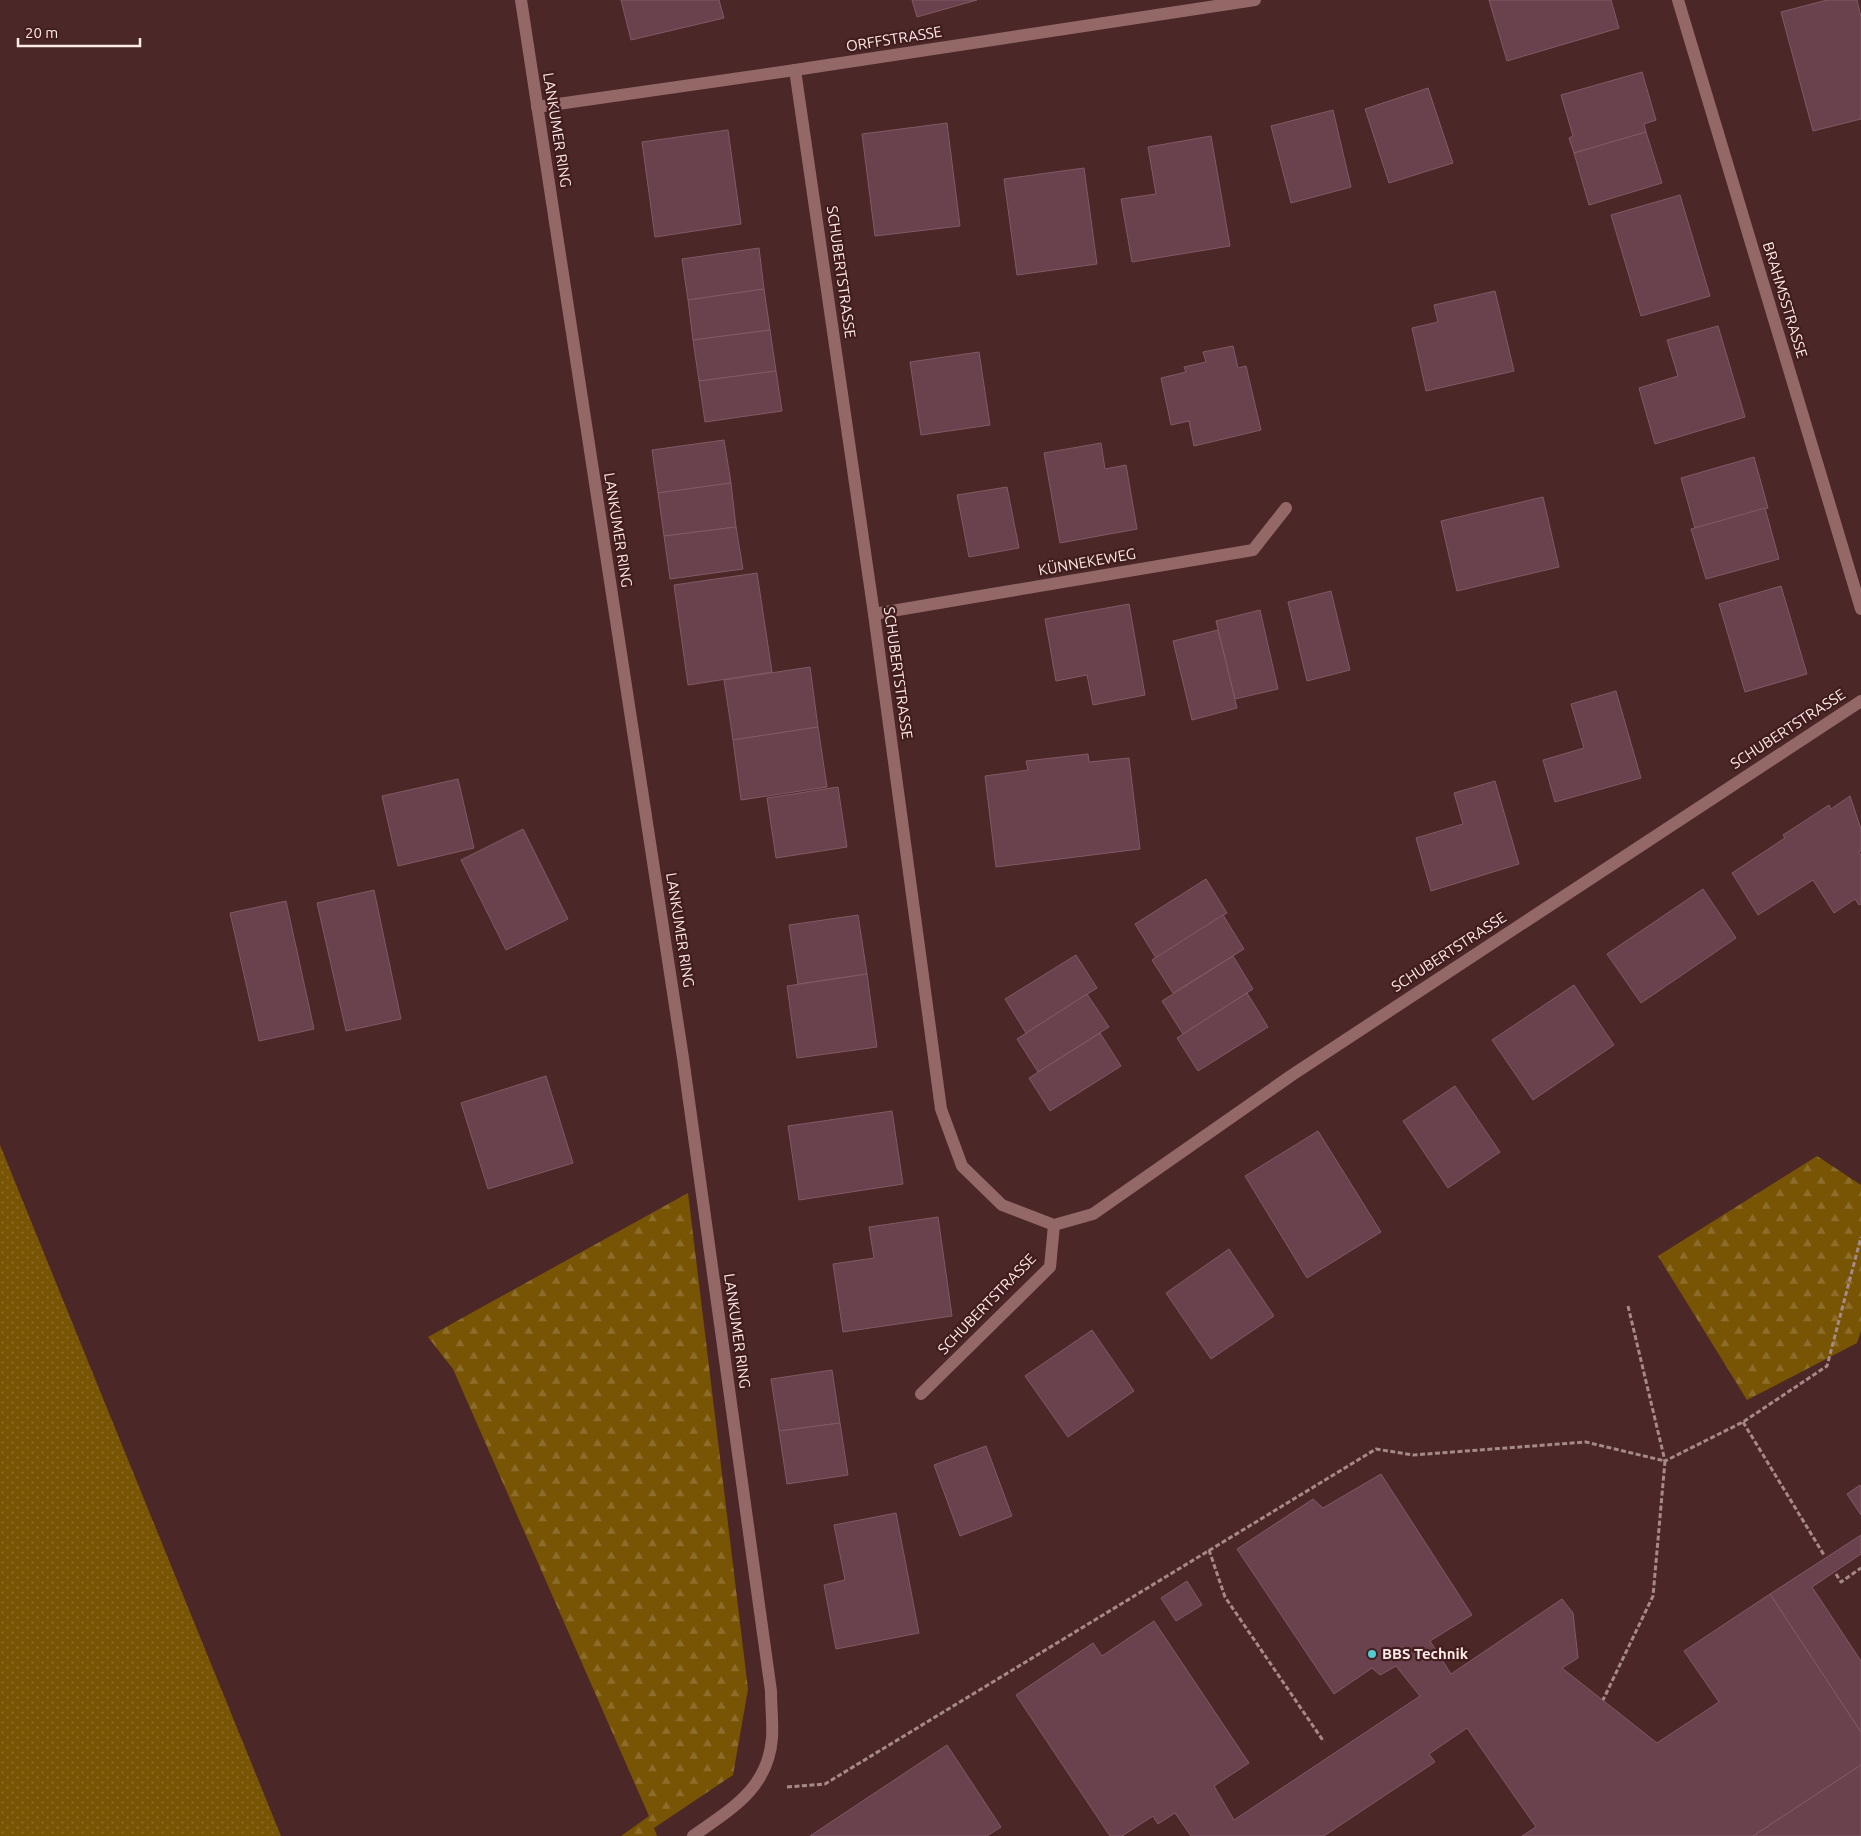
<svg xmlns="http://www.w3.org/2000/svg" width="1861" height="1836" font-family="Ubuntu,sans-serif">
  <defs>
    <pattern id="grass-dots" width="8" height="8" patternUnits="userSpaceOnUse" patternTransform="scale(1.25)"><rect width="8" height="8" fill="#785405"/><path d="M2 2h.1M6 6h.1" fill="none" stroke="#8c6d2a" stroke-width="1.8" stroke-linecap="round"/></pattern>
    <pattern id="forest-firs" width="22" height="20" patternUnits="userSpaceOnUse" patternTransform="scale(1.25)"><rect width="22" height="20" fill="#785405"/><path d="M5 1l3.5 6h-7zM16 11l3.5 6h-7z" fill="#8c6d2a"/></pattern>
  </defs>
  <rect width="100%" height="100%" fill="#4c2727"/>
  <polygon fill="url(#grass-dots)" points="0,1145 281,1836 0,1836"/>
  <g fill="url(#forest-firs)">
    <polygon points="1817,1156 1861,1185 1861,1331 1857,1343 1747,1400 1658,1256"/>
    <polygon points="688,1193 748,1689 733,1775 654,1828 657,1836 621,1836 649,1816 453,1369 428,1337"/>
  </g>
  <g fill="#69424e" stroke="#825965">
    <polygon points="621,0 719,0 724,18 631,40"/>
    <polygon points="912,0 977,0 917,17"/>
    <polygon points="1489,0 1611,0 1619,28 1507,61"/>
    <polygon points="1827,0 1857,0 1861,17 1861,119 1813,131 1781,12"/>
    <polygon points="1642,72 1656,120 1644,124 1646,132 1574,153 1569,138 1573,136 1561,95"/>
    <polygon points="1428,88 1453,163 1389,183 1365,109"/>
    <polygon points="1333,110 1351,187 1291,203 1271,126"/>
    <polygon points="947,123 960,226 875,236 862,134"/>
    <polygon points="728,130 741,224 655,237 642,142"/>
    <polygon points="1646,132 1662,183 1589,205 1574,153"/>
    <polygon points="1211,136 1230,246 1132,262 1121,199 1156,194 1148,147"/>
    <polygon points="1084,168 1097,264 1017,275 1004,179"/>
    <polygon points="1680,195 1710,296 1641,316 1611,215"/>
    <polygon points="759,248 764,289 688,300 682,259"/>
    <polygon points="764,289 770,330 693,340 688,300"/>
    <polygon points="1495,291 1514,371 1426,391 1412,328 1438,322 1434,305"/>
    <polygon points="1718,326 1745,417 1655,444 1639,388 1678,376 1667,340"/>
    <polygon points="770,330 776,371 699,381 693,340"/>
    <polygon points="1233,346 1238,368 1246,366 1261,430 1194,446 1189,421 1171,425 1161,378 1186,372 1184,367 1206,362 1203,352"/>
    <polygon points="979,352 990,425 921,435 910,362"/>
    <polygon points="776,371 782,411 705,422 699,381"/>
    <polygon points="724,440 731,483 658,493 652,450"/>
    <polygon points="1101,443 1105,469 1126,465 1137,529 1060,543 1044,453"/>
    <polygon points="1754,457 1768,508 1695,528 1681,478"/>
    <polygon points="731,483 736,527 664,536 658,493"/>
    <polygon points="1007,487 1019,548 969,557 957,495"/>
    <polygon points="1543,497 1559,567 1457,591 1441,521"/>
    <polygon points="1765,508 1779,559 1706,579 1691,529"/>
    <polygon points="736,527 743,569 670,579 664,536"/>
    <polygon points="757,573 772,672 688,685 674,585"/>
    <polygon points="1781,586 1807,674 1745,692 1719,604"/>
    <polygon points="1331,591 1350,670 1307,681 1288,602"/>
    <polygon points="1129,604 1145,695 1093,705 1087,675 1056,681 1045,619"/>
    <polygon points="1260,610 1278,689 1235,699 1216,621"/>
    <polygon points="1218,630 1237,708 1192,720 1173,641"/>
    <polygon points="810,667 818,727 733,740 724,680"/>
    <polygon points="1616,691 1641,778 1555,802 1543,760 1584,748 1571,704"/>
    <polygon points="818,727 827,787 741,800 733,740"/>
    <polygon points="1088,754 1089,762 1129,758 1140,849 996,867 985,776 1028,770 1026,761"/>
    <polygon points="458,779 474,848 398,866 382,796"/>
    <polygon points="1495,781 1519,864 1431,891 1416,838 1463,824 1454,793"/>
    <polygon points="838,787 847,847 776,858 767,798"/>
    <polygon points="1850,796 1861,829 1861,851 1859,852 1861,855 1861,904 1859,905 1855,899 1834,913 1813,880 1758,915 1732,873 1785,838 1783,835 1829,805 1831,809"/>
    <polygon points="523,829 568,919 506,950 461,860"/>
    <polygon points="1206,879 1227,913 1156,958 1135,924"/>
    <polygon points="1703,889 1736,938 1641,1003 1607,954"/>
    <polygon points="374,890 401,1019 346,1031 317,903"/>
    <polygon points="286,901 314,1029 259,1041 230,913"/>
    <polygon points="858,915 867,974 798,984 789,925"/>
    <polygon points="1223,915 1244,949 1173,993 1152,960"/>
    <polygon points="1076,955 1097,988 1026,1033 1005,999"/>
    <polygon points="1233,956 1253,989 1183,1034 1162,1001"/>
    <polygon points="867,974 877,1047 797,1058 787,986"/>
    <polygon points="1574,985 1614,1045 1533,1100 1492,1040"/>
    <polygon points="1247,993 1268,1027 1198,1071 1177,1038"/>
    <polygon points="1087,994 1109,1027 1038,1072 1017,1039"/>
    <polygon points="1100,1033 1121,1066 1050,1111 1029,1078"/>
    <polygon points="546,1076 573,1163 488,1189 461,1103"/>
    <polygon points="1455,1086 1500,1152 1448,1188 1403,1121"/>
    <polygon points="892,1111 903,1184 799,1200 788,1126"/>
    <polygon points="1318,1131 1381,1232 1307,1278 1245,1176"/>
    <polygon points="938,1217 952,1316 843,1332 833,1264 874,1258 869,1227"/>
    <polygon points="1229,1249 1274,1316 1211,1359 1166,1293"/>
    <polygon points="1092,1330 1134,1391 1068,1437 1025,1376"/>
    <polygon points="832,1370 840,1423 779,1431 771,1379"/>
    <polygon points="840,1423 848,1475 787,1484 779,1431"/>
    <polygon points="986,1446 1012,1516 960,1536 934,1465"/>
    <polygon points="1381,1474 1472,1615 1430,1641 1451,1674 1562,1599 1573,1613 1578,1658 1562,1668 1657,1743 1719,1702 1684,1651 1770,1594 1861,1732 1861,1765 1753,1836 1522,1836 1536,1827 1467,1728 1429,1754 1435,1762 1324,1836 1191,1836 1175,1813 1158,1824 1153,1816 1122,1836 1110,1836 1016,1695 1093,1643 1102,1656 1154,1621 1249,1763 1214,1786 1234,1820 1420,1696 1396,1666 1380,1675 1372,1668 1334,1694 1237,1549 1313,1499 1323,1508"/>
    <polygon points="1860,1485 1861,1487 1861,1515 1847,1494"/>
    <polygon points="896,1513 919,1633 836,1649 824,1585 845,1580 834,1525"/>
    <polygon points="1861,1535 1861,1554 1812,1587 1861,1661 1861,1732 1770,1594"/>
    <polygon points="1187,1581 1202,1605 1176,1621 1161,1598"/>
    <polygon points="947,1745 1001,1827 987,1836 810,1836"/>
    <polygon points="1861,1765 1861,1836 1753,1836"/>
  </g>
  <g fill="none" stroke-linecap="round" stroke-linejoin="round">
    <g stroke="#a68989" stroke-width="3" stroke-dasharray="5 2.5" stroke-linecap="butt">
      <polyline points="1628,1306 1665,1461 1743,1422 1827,1366 1861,1237"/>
      <polyline points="1743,1422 1824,1555"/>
      <polyline points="1209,1550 1225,1597 1324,1742"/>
      <polyline points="1836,1574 1841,1582 1861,1568"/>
      <polyline points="787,1787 825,1784 1376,1449 1413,1455 1586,1442 1665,1461 1653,1596 1603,1700"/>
    </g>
    <g stroke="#946867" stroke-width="12">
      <path d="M521,0l162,1058 88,633c0,16 2,32 1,47 -4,51 -41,71 -79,98"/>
      <polyline points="1678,0 1861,609"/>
      <polyline points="795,70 874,614 941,1109 962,1166 1002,1205 1054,1225 1093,1214 1292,1075 1861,701"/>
      <polyline points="537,107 795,70 1255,0"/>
      <polyline points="874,614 1253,550 1286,508"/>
      <polyline points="921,1394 1050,1267 1054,1225"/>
    </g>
  </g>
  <circle fill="#51ccd2" stroke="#411d1d" stroke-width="2" cx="1372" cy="1654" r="5"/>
  <g text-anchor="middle" stroke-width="4.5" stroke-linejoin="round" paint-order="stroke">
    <g font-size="15" fill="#ffeaea" stroke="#411d1d">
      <text transform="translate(894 39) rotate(-9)" y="5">ORFFSTRASSE</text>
      <text transform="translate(557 130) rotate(81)" y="5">LANKUMER RING</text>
      <text transform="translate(841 272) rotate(82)" y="5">SCHUBERTSTRASSE</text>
      <text transform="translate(1785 300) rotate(73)" y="5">BRAHMSSTRASSE</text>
      <text transform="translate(618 530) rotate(81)" y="5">LANKUMER RING</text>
      <text transform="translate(1087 562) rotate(-10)" y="5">KÜNNEKEWEG</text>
      <text transform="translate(898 673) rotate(82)" y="5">SCHUBERTSTRASSE</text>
      <text transform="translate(1788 729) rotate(-33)" y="5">SCHUBERTSTRASSE</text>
      <text transform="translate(680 930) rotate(81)" y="5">LANKUMER RING</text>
      <text transform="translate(1449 952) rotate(-33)" y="5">SCHUBERTSTRASSE</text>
      <text transform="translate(987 1304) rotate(-46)" y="5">SCHUBERTSTRASSE</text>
      <text transform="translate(737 1331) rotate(82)" y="5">LANKUMER RING</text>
    </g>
    <g font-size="15" font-weight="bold" fill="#ffeaea" stroke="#411d1d" text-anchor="start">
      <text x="1382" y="1659">BBS Technik</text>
    </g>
  </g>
  <path d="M18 38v8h122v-8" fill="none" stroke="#ffeaea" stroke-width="2.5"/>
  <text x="25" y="38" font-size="15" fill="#ffeaea" stroke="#411d1d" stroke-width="4" paint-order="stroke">20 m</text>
</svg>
